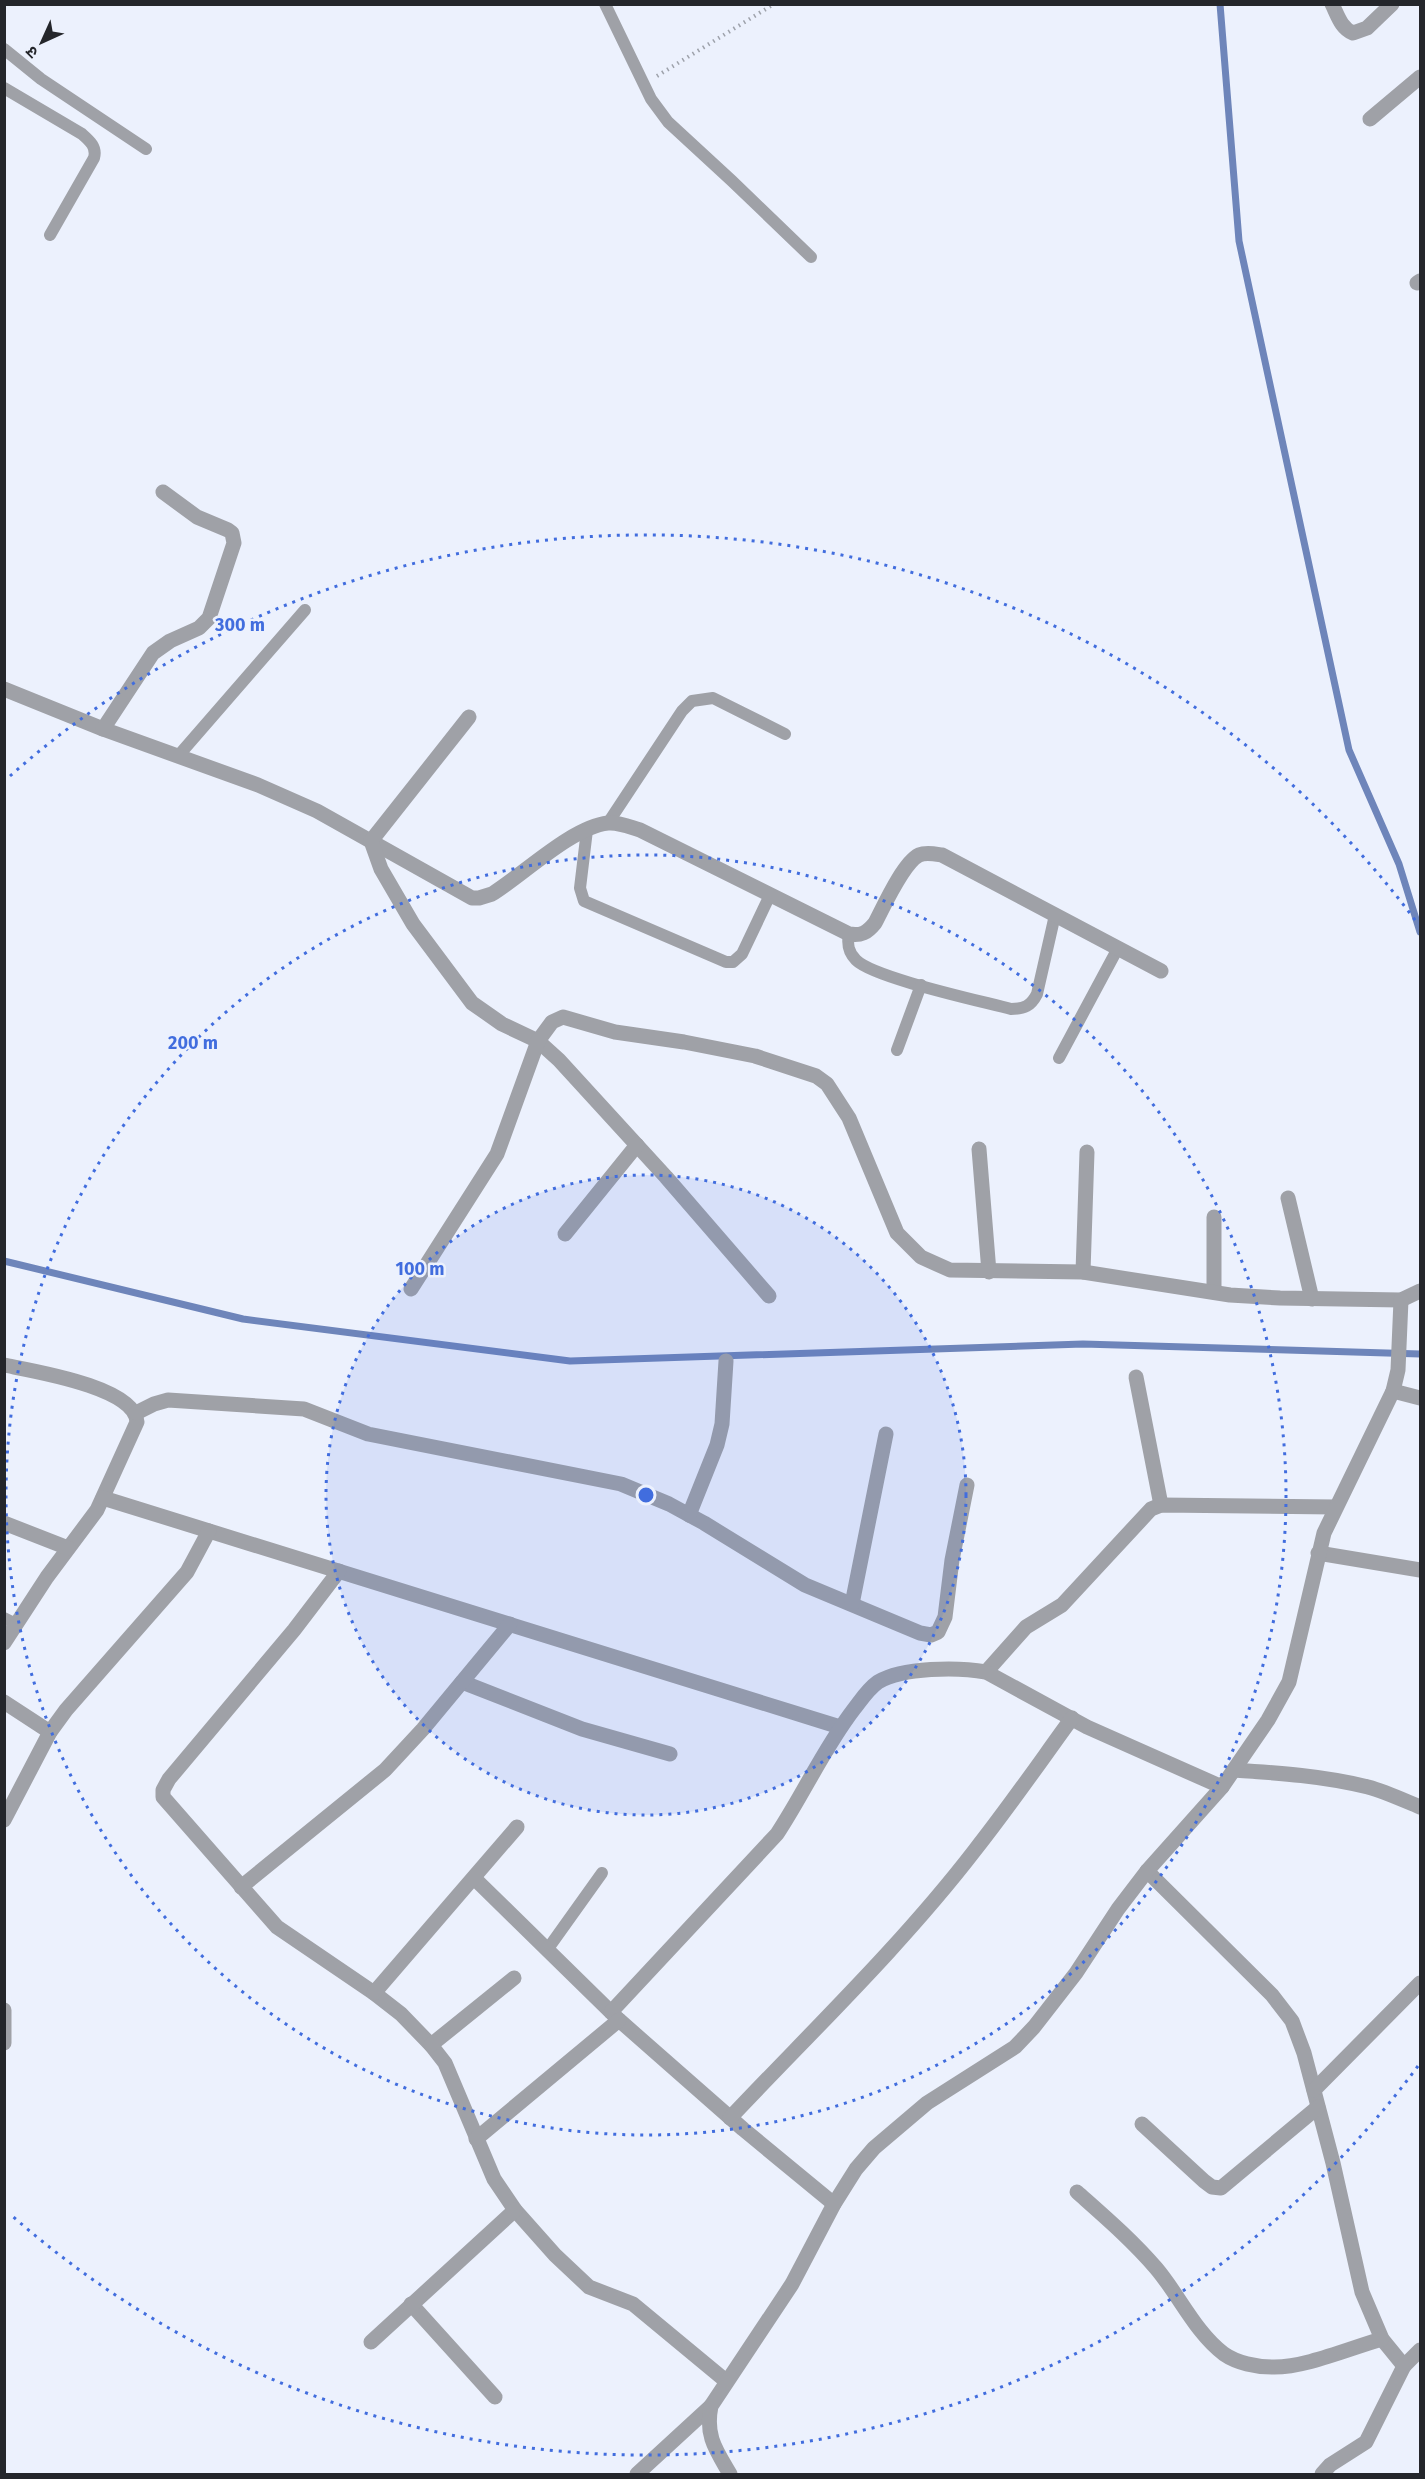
<svg xmlns="http://www.w3.org/2000/svg" width="1425" height="2479" font-family="'Fira Sans','Noto Sans Devanagari',sans-serif">
  <rect width="100%" height="100%" fill="#ecf1fd"/>
  <g fill="none" stroke-linecap="round" stroke-linejoin="round">
    <g stroke="#6e85ba" stroke-width="7">
      <polyline points="1220,4 1239,241 1349,750 1399,864 1420,932"/>
      <polyline points="4,1261 243,1319 570,1361 1083,1344 1420,1354"/>
    </g>
    <polyline stroke="#9ea2ab" stroke-width="4" stroke-dasharray="1.5 4.5" stroke-linecap="butt" points="657,76 774,4"/>
    <g stroke="#9fa1a7" stroke-width="12">
      <polyline points="605,4 651,99 668,122 732,181 811,257"/>
      <polyline points="4,49 41,79 146,149"/>
      <path d="M4,88l78,46c8,7 15,13 12,24l-44,77"/>
      <polyline points="179,755 305,610"/>
      <polyline points="608,823 682,711 692,701 713,698 785,734"/>
      <polyline points="587,830 580,888 584,901 726,962 733,962 742,954 770,895"/>
      <path d="M849,934c-2,10 -1,18 7,26 18,18 125,41 155,49 13,0 20,-3 26,-15l18,-79"/>
      <polyline points="897,1050 921,985"/>
      <polyline points="1059,1058 1118,948"/>
      <polyline points="4,1618 16,1624"/>
      <polyline points="547,1950 602,1873"/>
    </g>
    <g stroke="#9fa1a7" stroke-width="15">
      <path d="M1332,4c6,12 9,24 21,29l14,-5 25,-24"/>
      <polyline points="1370,119 1420,77"/>
      <polyline points="1417,283 1420,281"/>
      <path d="M4,689l99,40 155,56 59,26 155,87h7l13,-4c32,-20 80,-67 116,-71 11,-1 22,4 32,7l209,104c12,2 18,-1 26,-11 9,-17 28,-60 44,-68 7,-3 16,-1 23,0l219,116"/>
      <polyline points="469,717 371,841 381,869 413,924 472,1003 502,1024 538,1041 559,1060 666,1177 769,1296"/>
      <polyline points="103,729 153,653 170,641 199,628 209,618 234,543 232,533 228,530 197,517 163,492"/>
      <polyline points="979,1149 989,1272"/>
      <polyline points="1288,1198 1312,1299"/>
      <polyline points="1214,1217 1214,1292"/>
      <polyline points="565,1234 637,1145"/>
      <polyline points="1083,1272 1087,1152"/>
      <polyline points="411,1289 497,1154 538,1041 552,1022 563,1017 615,1032 684,1042 755,1056 816,1076 827,1084 849,1118 897,1233 921,1257 950,1270 1083,1272 1230,1295 1280,1298 1401,1300 1420,1291"/>
      <path d="M4,1365c29,6 131,22 133,57l-40,88 -50,67 -43,66"/>
      <polyline points="1136,1377 1161,1505"/>
      <polyline points="1393,1391 1420,1398"/>
      <polyline points="136,1413 154,1404 168,1400 304,1409 368,1434 621,1484 669,1504 704,1523 805,1585 920,1633 931,1635 938,1632 945,1617 952,1560 967,1485"/>
      <polyline points="103,1498 840,1727"/>
      <polyline points="689,1515 717,1445 722,1424 726,1361"/>
      <polyline points="4,1523 68,1548"/>
      <polyline points="1318,1553 1420,1570"/>
      <polyline points="339,1571 294,1630 169,1779 163,1790 163,1797 277,1927 374,1993 401,2014 431,2045 445,2063 494,2179 515,2210 555,2255 589,2287 633,2304 726,2381"/>
      <polyline points="852,1604 886,1434"/>
      <polyline points="986,1672 1026,1627 1062,1605 1151,1509 1161,1505 1336,1507"/>
      <polyline points="462,1682 582,1729 670,1754"/>
      <polyline points="4,1702 50,1732"/>
      <path d="M1234,1770c45,3 90,6 134,17 18,5 35,13 52,20"/>
      <polyline points="4,1820 50,1732 66,1710 187,1572 209,1531"/>
      <polyline points="1147,1871 1272,1995 1292,2021 1304,2053 1333,2163 1362,2292 1382,2339 1404,2366"/>
      <polyline points="474,1878 619,2020 743,2129 834,2204"/>
      <polyline points="241,1887 385,1770 423,1729 510,1624"/>
      <polyline points="374,1993 517,1827"/>
      <polyline points="4,2010 4,2043"/>
      <path d="M611,2012l166,-178c27,-41 47,-86 77,-125 7,-9 14,-20 24,-27 25,-15 80,-15 108,-10l101,55 135,60"/>
      <polyline points="431,2045 514,1978"/>
      <polyline points="1314,2090 1420,1983"/>
      <path d="M730,2118c83,-88 171,-172 245,-268 34,-43 65,-88 97,-132"/>
      <polyline points="1142,2124 1204,2181 1212,2187 1221,2188 1318,2107"/>
      <polyline points="476,2139 619,2020"/>
      <path d="M1077,2192c27,24 55,48 79,76 23,27 39,64 68,86 13,9 32,13 48,13 32,1 78,-19 110,-28"/>
      <polyline points="411,2304 495,2397"/>
      <polyline points="371,2342 515,2210"/>
      <polyline points="637,2474 711,2406"/>
      <path d="M730,2474c-14,-24 -25,-38 -19,-68l81,-122 42,-80 22,-35 18,-21 53,-45 88,-56 19,-20 42,-54 42,-64 29,-38 75,-84 46,-67 21,-38 35,-149 69,-142 5,-21 3,-70"/>
      <polyline points="1322,2474 1330,2465 1366,2442 1404,2366 1420,2350"/>
    </g>
  </g>
  <circle cx="646" cy="1495" r="320" fill="#416dde" fill-opacity=".12"/>
  <g fill="none" stroke="#416dde" stroke-width="3" stroke-dasharray="3 6">
    <circle cx="646" cy="1495" r="320"/>
    <circle cx="646" cy="1495" r="640"/>
    <path d="M1418 2066A960 960 0 0 1 10 2214M10 776A960 960 0 0 1 1418 924"/>
  </g>
  <circle cx="646" cy="1495" r="9" fill="#416dde" stroke="#ecf1fd" stroke-width="3"/>
  <g font-size="18" text-anchor="middle" font-weight="bold" fill="#416dde" stroke="#ecf1fd" stroke-width="5" stroke-linejoin="round" paint-order="stroke">
    <text x="240" y="631">300 m</text>
    <text x="193" y="1049">200 m</text>
    <text x="420" y="1275">100 m</text>
  </g>
  <rect width="1425" height="2479" fill="none" stroke="#24262b" stroke-width="12"/>
  <g transform="translate(42 42) rotate(225)" stroke="#ecf1fd" stroke-width="4.5" paint-order="stroke">
  <path d="M0-4.5L10 22L0 15L-10 22Z" fill="#24262b"/>
  <text y="-9" font-size="16" font-weight="bold" text-anchor="middle" fill="#24262b">उ</text>
  </g>
</svg>
